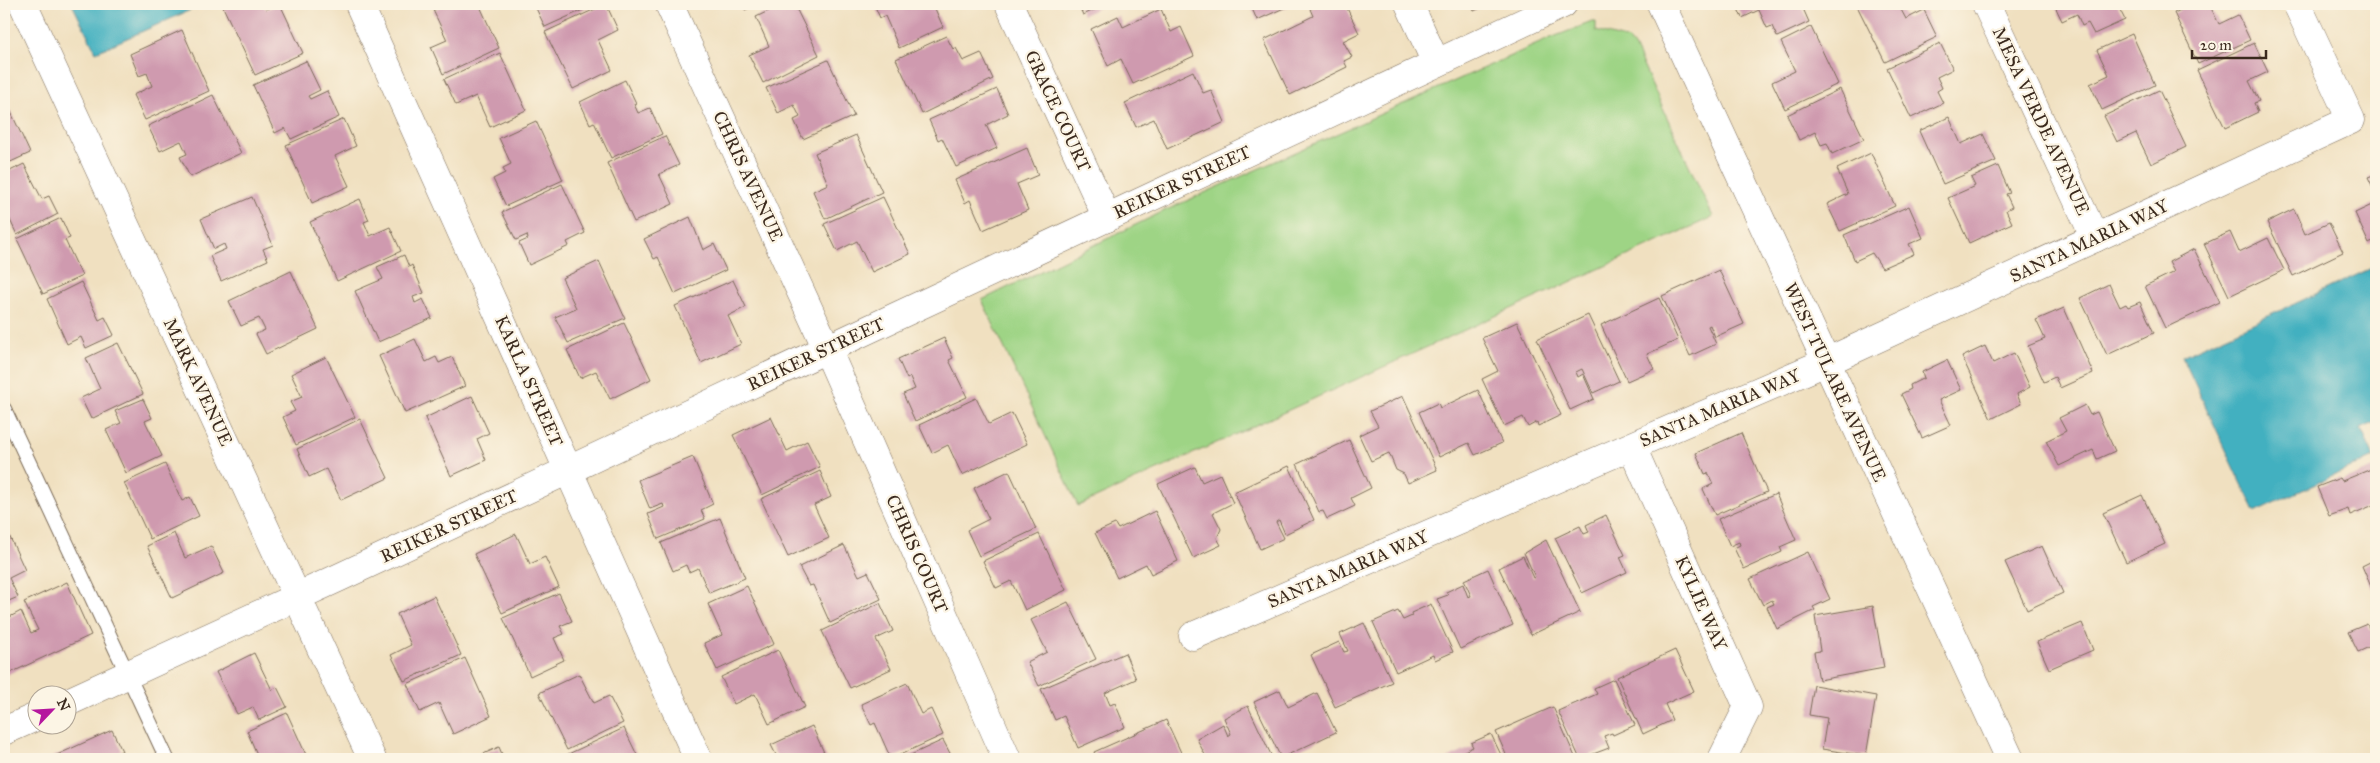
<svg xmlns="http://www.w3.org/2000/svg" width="2380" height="763" font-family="'IM FELL Great Primer',serif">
  <rect width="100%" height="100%" fill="#fcf5e5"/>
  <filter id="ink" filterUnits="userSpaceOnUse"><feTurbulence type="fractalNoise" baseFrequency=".02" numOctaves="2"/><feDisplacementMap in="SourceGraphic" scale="10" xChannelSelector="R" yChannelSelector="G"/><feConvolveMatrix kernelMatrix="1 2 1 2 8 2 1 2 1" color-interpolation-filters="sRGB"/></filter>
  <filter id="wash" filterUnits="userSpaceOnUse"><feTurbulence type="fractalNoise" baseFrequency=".0096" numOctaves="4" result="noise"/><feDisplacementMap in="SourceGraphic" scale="20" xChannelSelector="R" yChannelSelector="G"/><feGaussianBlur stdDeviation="1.12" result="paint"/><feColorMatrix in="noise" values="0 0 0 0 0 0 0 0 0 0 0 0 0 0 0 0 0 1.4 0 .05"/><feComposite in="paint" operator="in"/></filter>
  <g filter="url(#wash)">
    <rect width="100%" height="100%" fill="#f0e0c0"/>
    <polygon fill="#9ed485" stroke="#6c7f52" points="1592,22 1596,22 1596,31 1629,40 1634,46 1713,217 1078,506 982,300 1164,211 1553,37"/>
    <g fill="#43b0c0" stroke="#3f6d6f">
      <polygon points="72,4 204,4 96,52"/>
      <polygon points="2376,266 2376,422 2361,429 2374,457 2255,512 2182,356"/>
    </g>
    <g id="blocks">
      <g fill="#cf9aaf">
        <polygon points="230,4 263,4 266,9 280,4 303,53 255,75 223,7"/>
        <polygon points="447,4 479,4 499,48 443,74 431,47 447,40 433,10"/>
        <polygon points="534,4 596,4 545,27"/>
        <polygon points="606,4 618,30 598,40 612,70 573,89 545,32"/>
        <polygon points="743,4 758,4 745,10"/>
        <polygon points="783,4 794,4 819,55 763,83 749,55 769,46 756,17"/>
        <polygon points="874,4 933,4 943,27 899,48 885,16 880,18"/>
        <polygon points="1078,4 1107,4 1083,15"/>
        <polygon points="1250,4 1293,4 1257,20"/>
        <polygon points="1320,4 1345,4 1359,33 1343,41 1352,57 1344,61 1347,67 1290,95 1264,40 1313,16 1310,9"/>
        <polygon points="1471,4 1489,4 1474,11"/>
        <polygon points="1736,4 1801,4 1809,22 1777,37 1772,26 1767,28 1759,10 1742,18"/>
        <polygon points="1861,4 1898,4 1906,19 1924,10 1937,37 1885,62 1857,6"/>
        <polygon points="2054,4 2117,4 2125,20 2094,34 2088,23 2082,26 2077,14 2062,21"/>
        <polygon points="2194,4 2209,4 2219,24 2238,15 2250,40 2198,64 2174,13"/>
        <polygon points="1161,9 1171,32 1181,27 1194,56 1133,84 1121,59 1108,66 1091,29 1118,16 1123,27"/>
        <polygon points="1811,27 1838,84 1785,109 1772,82 1795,71 1781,42"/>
        <polygon points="182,30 209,91 145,120 133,95 152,86 147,73 139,76 130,54"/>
        <polygon points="2132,34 2155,85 2102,110 2090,84 2109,75 2097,50"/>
        <polygon points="946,36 953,49 956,48 963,61 981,53 993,79 922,114 896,59"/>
        <polygon points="1940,43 1953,69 1937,77 1942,88 1937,91 1943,103 1911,118 1887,68"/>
        <polygon points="2254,43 2268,72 2249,81 2259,101 2254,103 2258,112 2225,128 2197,70"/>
        <polygon points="500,53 526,110 490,127 476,96 456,105 444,79"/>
        <polygon points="828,60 854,116 803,139 794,120 800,117 794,105 778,113 766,88"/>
        <polygon points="306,61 320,90 308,96 310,99 327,91 339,117 291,139 285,128 275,133 253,85"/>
        <polygon points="1193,71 1203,93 1211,90 1225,122 1167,149 1154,119 1136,127 1125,103"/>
        <polygon points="625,80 636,103 634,104 638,113 650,108 662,134 611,158 594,122 590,124 580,102"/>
        <polygon points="997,89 1008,114 986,125 997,148 956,167 942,138 938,140 929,120"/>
        <polygon points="1840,89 1864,139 1832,154 1827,143 1821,145 1815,132 1799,140 1787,115"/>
        <polygon points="2159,90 2186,147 2151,164 2136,133 2117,142 2104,116"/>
        <polygon points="213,95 241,153 190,177 180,157 187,154 181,141 160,151 148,126"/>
        <polygon points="4,105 7,111 10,110 30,153 4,165"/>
        <polygon points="1949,117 1961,144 1983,134 1996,161 1943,184 1919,131"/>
        <polygon points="344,119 356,146 335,156 349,186 312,203 286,145"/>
        <polygon points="536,121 563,180 506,206 493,179 505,173 503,168 511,164 499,138"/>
        <polygon points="856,135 882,192 825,219 813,191 828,184 815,153"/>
        <polygon points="665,136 679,165 659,174 673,204 634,222 607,163"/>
        <polygon points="1027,148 1038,175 1017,184 1028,210 983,230 970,200 965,203 955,180"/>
        <polygon points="1871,153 1895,206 1840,231 1827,204 1848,194 1837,169"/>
        <polygon points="24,164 42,199 49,196 58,214 17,235 4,207 4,174"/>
        <polygon points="1998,166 2010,193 2006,194 2012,207 2006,210 2012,223 1969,243 1948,198 1975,186 1971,178"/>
        <polygon points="2376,174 2376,194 2368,177"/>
        <polygon points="562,184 585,233 567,242 569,246 529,265 519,243 528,239 527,235 516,240 502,212"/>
        <polygon points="252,197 273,245 263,249 268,260 221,281 210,256 226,249 224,244 214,249 201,219"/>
        <polygon points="883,197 910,254 872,272 857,241 837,251 824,224"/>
        <polygon points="360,199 369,220 364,222 370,236 390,227 401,251 337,281 310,222"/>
        <polygon points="2376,203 2376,240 2369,244 2355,213"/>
        <polygon points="1909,206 1923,238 1909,244 1914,254 1882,268 1872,253 1855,261 1844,235"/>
        <polygon points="2294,209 2305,234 2329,223 2343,252 2293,276 2267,222"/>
        <polygon points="690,217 703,250 714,244 726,270 675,294 658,257 654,259 644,239"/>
        <polygon points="61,218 70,238 65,240 82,276 43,294 17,239"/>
        <polygon points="2230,232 2239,252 2268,238 2284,270 2229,296 2204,244"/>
        <polygon points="2194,249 2220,302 2165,328 2145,286 2174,272 2169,262"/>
        <polygon points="404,255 409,267 412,265 424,293 413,297 415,303 423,299 432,318 378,342 355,291 383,279 377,267"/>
        <polygon points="599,261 625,318 568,343 555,317 576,308 562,278"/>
        <polygon points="1719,270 1744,324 1715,337 1710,325 1708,326 1716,344 1690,356 1662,296"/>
        <polygon points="291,271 318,329 266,354 256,334 265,330 259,318 241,326 229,301"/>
        <polygon points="733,280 746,307 728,316 741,344 701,363 675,306"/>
        <polygon points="81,282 99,320 105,317 114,335 86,348 81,337 67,344 47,299"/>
        <polygon points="2109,284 2120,307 2126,304 2128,307 2140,302 2154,333 2107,355 2080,298"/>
        <polygon points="1659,298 1678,340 1647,354 1654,369 1627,381 1601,325"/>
        <polygon points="2064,308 2093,373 2060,388 2055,377 2044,382 2028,346 2045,339 2036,320"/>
        <polygon points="1588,315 1619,381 1593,393 1582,369 1576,372 1578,377 1583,374 1594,399 1570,410 1537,339"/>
        <polygon points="1517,322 1561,415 1538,426 1537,422 1528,427 1523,417 1504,426 1482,379 1498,371 1482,338"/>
        <polygon points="624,323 651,379 610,399 596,371 580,378 567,350"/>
        <polygon points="944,338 953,358 949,360 967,397 915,421 903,394 915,389 910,377 907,379 898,359"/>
        <polygon points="415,339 426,362 436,357 439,363 452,357 465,386 405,413 379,356"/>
        <polygon points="118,343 143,394 91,419 81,398 100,389 86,358"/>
        <polygon points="1985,346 1993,363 2014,353 2030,387 2017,394 2021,404 1991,419 1962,357"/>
        <polygon points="326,357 355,417 296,445 283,417 295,411 290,402 302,397 291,374"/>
        <polygon points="1947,360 1961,390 1939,400 1951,425 1922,438 1901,394 1911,389 1910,385 1924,378 1922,372"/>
        <polygon points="1478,390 1502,443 1475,455 1469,443 1439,457 1419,412 1438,403 1440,408"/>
        <polygon points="472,396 489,433 477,439 486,460 451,476 425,418"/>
        <polygon points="1403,396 1437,470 1408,483 1404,474 1396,470 1389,453 1371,461 1359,435 1378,426 1370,411"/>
        <polygon points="976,398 989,424 1012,413 1027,444 962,475 948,445 932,453 919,425"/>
        <polygon points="143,399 152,418 145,421 162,456 126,473 106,430 121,423 115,411"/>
        <polygon points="2085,405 2090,415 2097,412 2115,451 2097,459 2093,450 2059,466 2046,441 2066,431 2059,418"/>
        <polygon points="771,417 787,451 807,441 820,467 762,495 733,435"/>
        <polygon points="360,419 388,478 341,500 326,469 309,477 297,449"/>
        <polygon points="1741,433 1767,492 1715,515 1703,489 1713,484 1708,473 1705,474 1696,453"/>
        <polygon points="1349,440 1371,488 1351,498 1355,506 1327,519 1323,511 1319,512 1297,464"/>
        <polygon points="693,457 713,504 701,510 705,519 658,539 648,514 664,507 663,504 650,509 638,480"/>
        <polygon points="165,464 182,501 190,497 199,516 150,539 124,483"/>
        <polygon points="1289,466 1314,520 1285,534 1279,520 1276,522 1284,538 1260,549 1234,492"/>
        <polygon points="1195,467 1202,482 1220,474 1233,503 1213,513 1221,529 1217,538 1221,545 1193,558 1158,484"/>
        <polygon points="2376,467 2376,504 2350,515 2348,509 2329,516 2317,487 2340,478 2342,481"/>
        <polygon points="820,471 831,497 814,505 829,538 788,557 761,499"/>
        <polygon points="1009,471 1036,529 979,556 967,530 989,519 974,488"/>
        <polygon points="1776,494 1796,540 1780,547 1782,552 1744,569 1734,548 1740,545 1739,542 1730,546 1718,519"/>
        <polygon points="2142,495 2165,544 2126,562 2103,513"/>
        <polygon points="1155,511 1178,561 1151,574 1146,564 1117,578 1095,533 1115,524 1118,529"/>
        <polygon points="1606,515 1625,555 1620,557 1627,572 1582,593 1555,538 1580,526 1584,534 1589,532 1586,525"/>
        <polygon points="720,518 745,578 709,593 698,568 689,572 686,565 673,571 661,543"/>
        <polygon points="8,533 25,570 9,578 18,597 4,603 4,535"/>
        <polygon points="174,533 185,558 211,546 224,573 172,598 147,546"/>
        <polygon points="516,534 530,564 545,557 559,587 502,613 474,554"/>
        <polygon points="1039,534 1066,590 1025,610 1011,581 996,588 983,561"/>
        <polygon points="1546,540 1580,612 1531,635 1499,568 1523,556 1533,578 1535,577 1524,553"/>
        <polygon points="844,545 859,576 868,572 881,599 830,623 813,585 809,586 799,567"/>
        <polygon points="2042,546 2063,593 2027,610 2005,562"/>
        <polygon points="1808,552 1830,599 1813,607 1815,610 1777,629 1767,607 1774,604 1772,600 1763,605 1750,579"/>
        <polygon points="2376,559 2376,598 2362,566"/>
        <polygon points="1488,569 1513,625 1460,649 1437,599 1448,595 1446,592 1463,584 1468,597 1471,596 1464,580"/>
        <polygon points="67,582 91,635 4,676 4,620 21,611 31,633 38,630 24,602"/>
        <polygon points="747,586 774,644 717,670 704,643 722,635 708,604"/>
        <polygon points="559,593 572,621 560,626 564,634 554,638 564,660 530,676 503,618"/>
        <polygon points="434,596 461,655 404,681 391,655 411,645 397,614"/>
        <polygon points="1068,602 1096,659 1039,686 1027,662 1047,652 1031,620"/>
        <polygon points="880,603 893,631 876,639 891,669 850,688 822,631"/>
        <polygon points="1431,604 1453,652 1435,660 1433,655 1396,672 1373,622 1398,611 1403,620 1412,616 1411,613"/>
        <polygon points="1873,606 1884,668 1819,680 1814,652 1820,651 1815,616"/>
        <polygon points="1364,623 1392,682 1335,707 1311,655 1339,642 1344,652 1348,651 1340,634"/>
        <polygon points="2082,623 2093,650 2049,669 2037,642"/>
        <polygon points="2367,624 2370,630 2376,627 2376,644 2358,652 2348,632"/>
        <polygon points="778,650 805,707 769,724 755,694 734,704 721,677"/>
        <polygon points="1675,650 1694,691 1665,704 1672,720 1643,734 1617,677"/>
        <polygon points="254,653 272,690 277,687 287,707 259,720 253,707 237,714 216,672"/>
        <polygon points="1125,653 1136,679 1105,693 1110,705 1115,703 1125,727 1078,748 1064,716 1055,720 1041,689"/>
        <polygon points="465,658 491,716 453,734 439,703 420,712 407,684"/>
        <polygon points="579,674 594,703 609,696 623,723 567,750 539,693"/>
        <polygon points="1614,679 1635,725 1613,735 1612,733 1604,736 1609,748 1580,759 1558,711 1597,694 1594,688"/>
        <polygon points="907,683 921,714 931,709 943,735 891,759 875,723 871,725 861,704"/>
        <polygon points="1814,685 1876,696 1866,756 1822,749 1827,718 1809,715"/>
        <polygon points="1280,690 1288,707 1317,693 1336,732 1281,758 1254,702"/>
        <polygon points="1248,706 1273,759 1207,759 1197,739 1223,724 1228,736 1231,734 1224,718"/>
        <polygon points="1553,707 1576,759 1508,759 1496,732"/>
        <polygon points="287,713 307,757 301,759 259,759 247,731"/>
        <polygon points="1166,720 1184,759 1097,759 1094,752"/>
        <polygon points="812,726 827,759 778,759 771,745"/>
        <polygon points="624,728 637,755 627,759 566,759 564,756"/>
        <polygon points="112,730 122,751 103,759 48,759"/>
        <polygon points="1491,734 1503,759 1447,759 1473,747 1471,743"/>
        <polygon points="943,740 953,759 902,759"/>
        <polygon points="499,747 504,759 472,759"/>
      </g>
    </g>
  </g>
  <g filter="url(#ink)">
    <use href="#blocks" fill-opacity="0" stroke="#7a6a57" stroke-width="1"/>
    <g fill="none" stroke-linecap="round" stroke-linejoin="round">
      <g stroke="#7a6a57" stroke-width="16">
        <polyline id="service" points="4,409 167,759"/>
      </g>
      <g stroke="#7a6a57" stroke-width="29">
        <g id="minor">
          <polyline points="23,4 372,759"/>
          <polyline points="359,4 698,759"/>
          <polyline points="669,4 827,349 1007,759"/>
          <polyline points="1009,4 1107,218"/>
          <polyline points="1409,4 1436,63"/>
          <polyline points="1986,4 2095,238"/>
          <polyline points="1632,447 1748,707 1722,759"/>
          <polyline points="1193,636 1826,362 2351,120 2297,4"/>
          <polyline points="68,702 338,578 1563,4"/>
          <polyline points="4,731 38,716"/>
        </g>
      </g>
      <g stroke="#7a6a57" stroke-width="29">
        <polyline id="tertiary" points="1661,4 2010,759"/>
      </g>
      <use href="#service" stroke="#fff" stroke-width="14"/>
      <use href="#minor" stroke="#fff" stroke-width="28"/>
      <use href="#tertiary" stroke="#fff" stroke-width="28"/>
    </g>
  </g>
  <g text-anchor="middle" stroke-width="4.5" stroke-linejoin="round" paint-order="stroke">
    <g font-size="18" fill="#3b2a1e" stroke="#fcf5e5">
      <text transform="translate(1058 111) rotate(65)" y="6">GRACE COURT</text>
      <text transform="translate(2041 121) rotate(65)" y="6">MESA VERDE AVENUE</text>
      <text transform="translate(748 176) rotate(65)" y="6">CHRIS AVENUE</text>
      <text transform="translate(1182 182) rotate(-25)" y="6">REIKER STREET</text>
      <text transform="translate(2089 241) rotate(-25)" y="6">SANTA MARIA WAY</text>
      <text transform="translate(816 354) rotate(-25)" y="6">REIKER STREET</text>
      <text transform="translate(529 381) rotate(66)" y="6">KARLA STREET</text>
      <text transform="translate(198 382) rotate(65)" y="6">MARK AVENUE</text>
      <text transform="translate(1835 382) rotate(65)" y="6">WEST TULARE AVENUE</text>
      <text transform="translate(1720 408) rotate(-23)" y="6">SANTA MARIA WAY</text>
      <text transform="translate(449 526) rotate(-25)" y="6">REIKER STREET</text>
      <text transform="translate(917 554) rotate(66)" y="6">CHRIS COURT</text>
      <text transform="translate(1348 569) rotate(-23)" y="6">SANTA MARIA WAY</text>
      <text transform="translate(1701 603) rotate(66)" y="6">KYLIE WAY</text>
    </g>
  </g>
  <rect width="2380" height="763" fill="none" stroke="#fcf5e5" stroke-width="20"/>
  <g transform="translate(52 710) rotate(65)"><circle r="24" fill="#fcf5e5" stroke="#afa495"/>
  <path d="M0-4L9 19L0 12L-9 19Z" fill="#b5179e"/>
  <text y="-8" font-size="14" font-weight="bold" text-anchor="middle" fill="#3b2a1e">N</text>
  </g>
  <path d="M2192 50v8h74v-8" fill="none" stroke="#3b2a1e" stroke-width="2.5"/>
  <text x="2200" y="50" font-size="15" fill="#3b2a1e" stroke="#fcf5e5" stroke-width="4" paint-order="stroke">20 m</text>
</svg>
